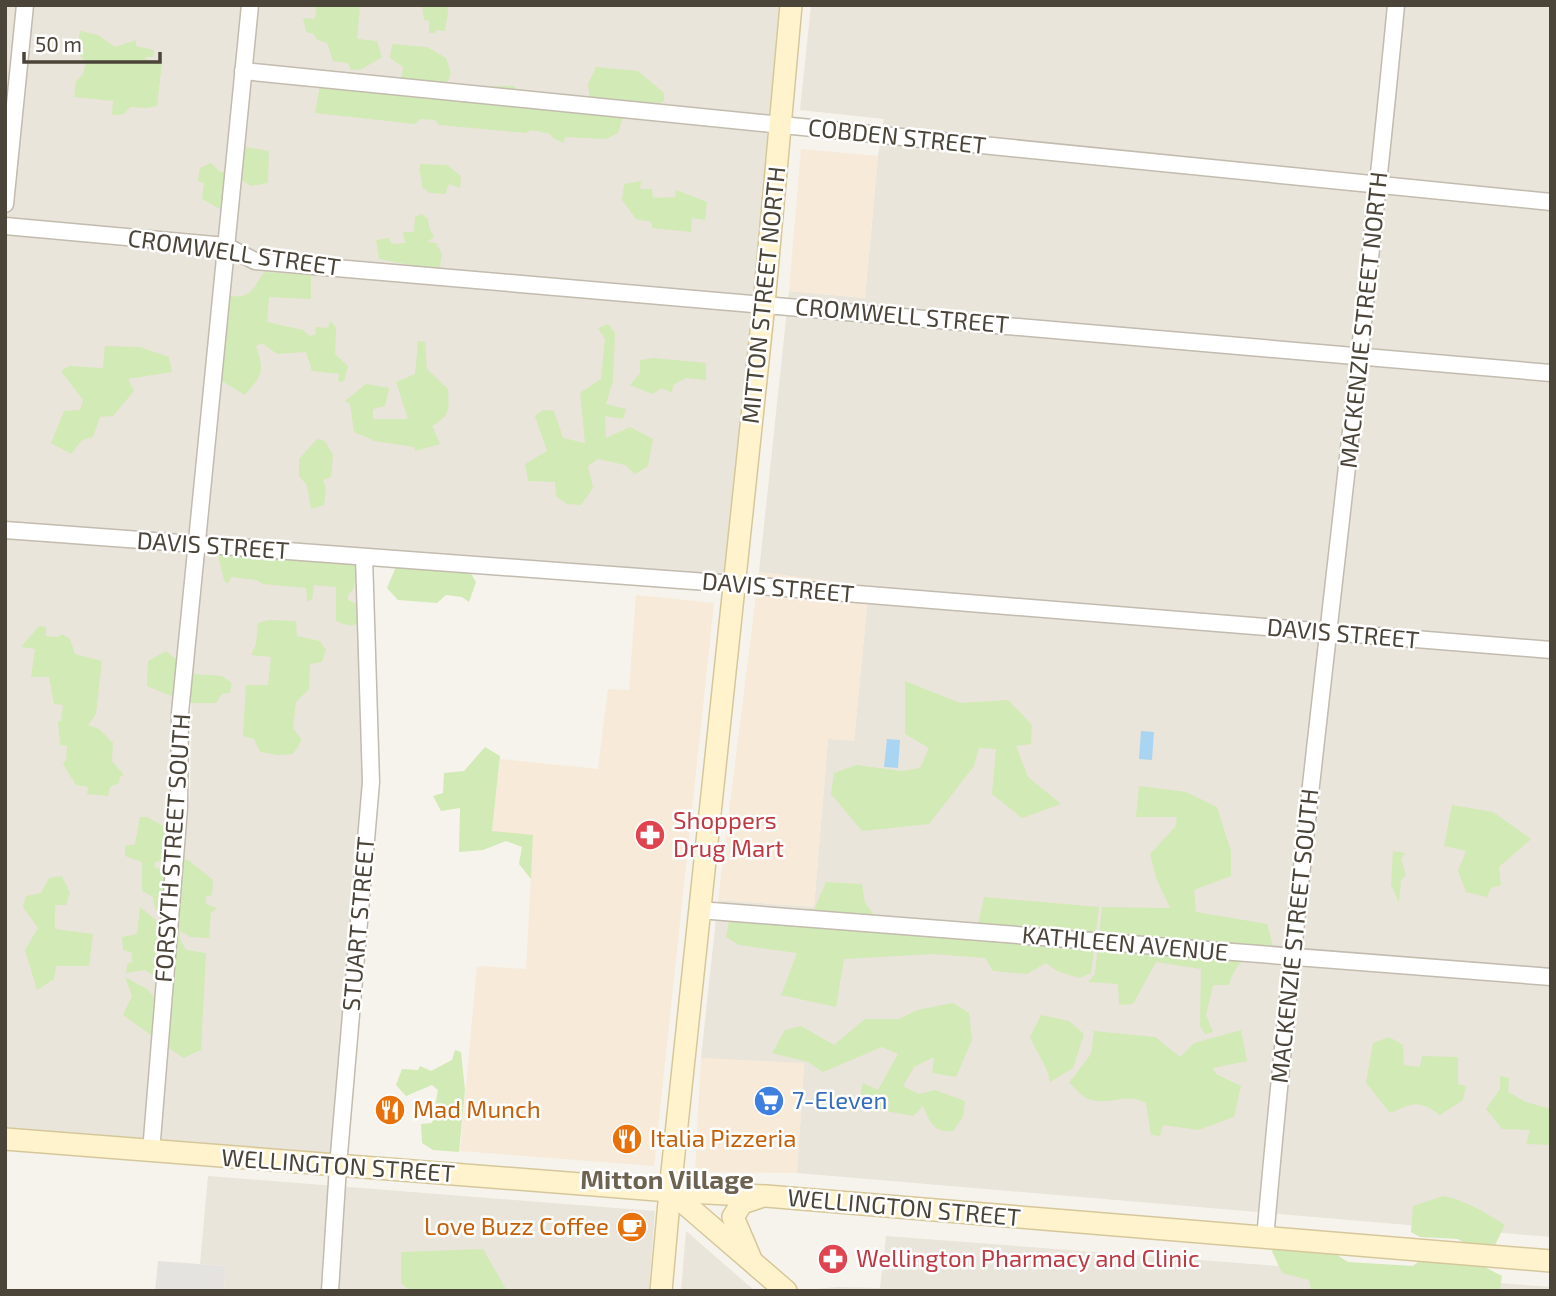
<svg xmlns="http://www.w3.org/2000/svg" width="1556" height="1296" font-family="'Exo 2',sans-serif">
  <rect width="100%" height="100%" fill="#f6f3ec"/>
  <g fill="#eae5da">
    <polygon points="5,5 23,5 5,186"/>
    <polygon points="27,5 247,5 224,244 5,225"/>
    <polygon points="254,5 789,5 778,122 247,68"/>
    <polygon points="811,5 1551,5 1551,1237 797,1173 804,1064 701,1058 718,900 814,907 828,739 854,740 869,586 759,572 789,291 865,298 878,156 884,119 800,110"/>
    <polygon points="244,73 779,126 763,302 255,259 228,245"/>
    <polygon points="5,228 224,248 195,542 5,527"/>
    <polygon points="227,259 762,305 733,582 199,543"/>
    <polygon points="5,531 194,547 175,720 168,864 147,1148 5,1136"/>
    <polygon points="199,547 361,560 366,781 333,1162 156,1147 190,792 192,658"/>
    <polygon points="208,1176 655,1211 649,1291 224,1291 226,1266 200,1264"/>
    <polygon points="686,1231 755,1291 681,1291"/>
    <polygon points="886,1236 1551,1287 1551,1291 787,1291 838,1287 880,1288"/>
  </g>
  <g fill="#f7ead8">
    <polygon points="801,149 878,156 865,298 789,291"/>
    <polygon points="759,572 869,586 854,741 828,739 814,907 718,900"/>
    <polygon points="636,595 714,603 654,1166 460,1151 477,966 526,969 533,836 492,832 500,759 598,769 608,689 629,690"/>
    <polygon points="701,1058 804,1063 797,1173 695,1172"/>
  </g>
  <g fill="#d2eab5">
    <polygon points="316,5 360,6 357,39 377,41 382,57 362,69 351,70 348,63 333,61 327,43 317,40 314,34 306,32 303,18 315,19"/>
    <polygon points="422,5 449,5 445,31 437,30 435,33 429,33 429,21 424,20"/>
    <polygon points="80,31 98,35 115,47 136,40 136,46 154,50 153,57 145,57 145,59 162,63 157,106 147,108 130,107 124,114 112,115 113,101 74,97 76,81 83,74 86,63 76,50"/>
    <polygon points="392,44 427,47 446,58 451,73 446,86 514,86 521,95 590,99 588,84 596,67 638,71 664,93 664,101 641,115 623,117 618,133 606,139 565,137 564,143 553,138 550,134 532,130 525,133 439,125 435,120 420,119 415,124 315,113 320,85 401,80 403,67 390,58"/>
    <polygon points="240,146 269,151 268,183 251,186 240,179 227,213 202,199 204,183 198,181 200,168 211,163 220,172 228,171"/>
    <path d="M420,164l27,1 14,11 -1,12 -11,-4 -4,10 -15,-1 -8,-6c1,-8 -4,-14 -2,-23z"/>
    <polygon points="641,181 640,189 652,189 653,198 675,197 676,190 707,202 705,220 692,218 691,232 652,228 651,222 636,219 622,200 624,184"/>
    <polygon points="422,214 428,219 429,227 434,237 427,242 436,243 442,254 439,272 416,271 415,266 379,259 376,240 389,238 391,243 396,244 405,243 403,232 414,232 415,217"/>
    <path d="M264,272l47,3v24l-42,-2 -2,25 36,8 7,6 6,-2 -1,-7 13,1 2,-7 6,6 -1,27 13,12 -4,15 -6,1 1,-8 -27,-3 -6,-19 -29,2 -15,-11 -6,3c9,26 6,29 -11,49l-30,-18 8,-82c27,4 27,-1 41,-23z"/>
    <polygon points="608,324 615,333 613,381 606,404 626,409 623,419 605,416 606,438 630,427 653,439 648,466 635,474 625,465 598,459 588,466 593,488 581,505 567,504 556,496 555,482 528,481 525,464 547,451 535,416 543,410 554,411 563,438 585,443 580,393 601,379 605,339 598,328"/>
    <path d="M418,341l7,1 2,27 21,20c1,21 3,26 -16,37l8,18 -25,7 -1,-4 -39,-6 -21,-9 -4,-28 -5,-3 21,-17 23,4 -4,18 -12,3v10h35l-12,-37 19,-8z"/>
    <polygon points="105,346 140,347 169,357 172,372 128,379 134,391 113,416 100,417 93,437 82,440 71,454 51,443 64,411 80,410 83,400 61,371 69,366 103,368"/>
    <polygon points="654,358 706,363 706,380 686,378 673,385 672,393 662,388 652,394 630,385 640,373 640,360"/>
    <polygon points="317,439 325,441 333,455 331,477 323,480 326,488 324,505 311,509 307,485 299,476 299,459"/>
    <path d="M217,551l140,8 -3,29 -6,7v5c12,4 12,10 13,21 -8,7 -16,4 -25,0v-34l-22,-2 -2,15 -5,1 -1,-13 -43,-4 -7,-4 -25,-3 -3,7 -4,-4z"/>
    <polygon points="398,562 467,567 476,582 469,602 462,597 446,595 437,603 398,600 387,588"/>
    <polygon points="269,620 296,621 297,636 320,641 326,650 322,662 310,664 309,689 296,702 293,728 302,740 293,754 278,755 260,752 254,739 243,736 246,685 268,685 271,657 251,655 256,644 258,623"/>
    <polygon points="39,626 46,627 46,636 58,637 62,634 70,639 75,654 102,661 96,714 88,725 99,729 113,743 112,761 124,775 120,777 119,783 110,787 108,796 87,794 88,787 76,785 63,764 66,760 67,746 60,745 58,721 61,721 63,705 54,704 49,677 31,677 35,649 21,647"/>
    <polygon points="166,651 194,674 222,676 232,683 230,693 222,694 216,703 188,703 147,686 148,661"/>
    <polygon points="905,681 960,703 1008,700 1032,725 1031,744 1016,746 1028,777 1061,804 1022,818 992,794 996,749 979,748 974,766 929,824 862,831 831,794 834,773 856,765 902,771 920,768 929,748 905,734"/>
    <polygon points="485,747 500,756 492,831 533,835 531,879 519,864 522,847 506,841 483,850 459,852 460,808 441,811 433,796 443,793 444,773 464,771"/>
    <path d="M1139,786l47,6 31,15 14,44v25l-37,14 2,22 71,12 7,26c-24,3 -38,10 -45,35h-16l-7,30 7,17 -8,2 -5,-8 1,-57 -45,-7 -23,42 -14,1 -1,-21 -30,-2 7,-8 7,-67 68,1 -14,-30 -6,-24 25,-27 2,-10h-41z"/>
    <polygon points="1452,805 1493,812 1531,839 1499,867 1501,885 1491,888 1487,897 1466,892 1458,871 1466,851 1444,846"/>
    <polygon points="140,817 147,817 173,831 166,859 155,862 155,868 169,870 179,859 188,860 213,880 212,895 206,897 206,904 217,908 211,913 209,938 191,937 180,931 180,939 186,950 206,953 201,1050 183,1058 123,1015 132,996 125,977 147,989 159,1002 162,981 145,970 126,973 127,964 132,962 132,953 123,950 122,937 137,934 140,907 158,922 163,913 155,909 153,897 142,891 142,862 125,856 125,846 135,844"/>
    <polygon points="1393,851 1405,853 1401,859 1406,875 1401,880 1399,903 1391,885"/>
    <polygon points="62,876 70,893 66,905 55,905 55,929 93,934 89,966 56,966 54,979 37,990 25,950 38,928 23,907 26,896 41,893 49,878"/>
    <polygon points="826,882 862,884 865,903 877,919 975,938 984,897 1099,907 1091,973 1079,978 1057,971 1046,963 1027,974 993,971 985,958 933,954 844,959 836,1007 781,995 797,953 739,945 726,937 732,906 813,912"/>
    <path d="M953,1003l16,10 3,27 -16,37 -24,-4 2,-16 -20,10 -11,19 16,8 16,-4 30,11 -2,16 -10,14c-20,2 -23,-9 -30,-25l-10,10 -55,-10 5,-23 15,7 20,-36 -16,-7 -59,25 -15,-10 -36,-9 13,-23 16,-4 33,19 31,-26h34l18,-9z"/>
    <path d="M1041,1015l28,6 15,13 -11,34 -23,14c-3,-17 -13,-29 -20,-45z"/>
    <path d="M1241,1030l6,31 -34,7 3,6 25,12 -7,31 -36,13 -35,-5 -3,11 -9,-1 -5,-32c-20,-11 -34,2 -55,-3 -8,-2 -16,-12 -22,-17l22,-29 3,-23 61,6 25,20 14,-14z"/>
    <path d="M1389,1037l14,8 1,20 16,2 2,-11 36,1v27l8,2 -3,14 -23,15c-22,-16 -27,-12 -50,-2l-24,-30 7,-40z"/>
    <polygon points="455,1050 461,1052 465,1090 459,1152 433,1150 422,1143 421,1124 432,1123 438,1090 432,1085 406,1096 396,1085 402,1069 418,1070 420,1066 431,1071 452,1060"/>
    <polygon points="1500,1076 1509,1078 1508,1092 1526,1102 1551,1109 1551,1145 1526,1144 1530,1130 1502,1129 1486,1109 1500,1089"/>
    <path d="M1443,1196c22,4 43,17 62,29l-11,22 -18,3 -18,-11 -38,-2 -9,-5 2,-26z"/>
    <polygon points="1270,1247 1332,1252 1348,1262 1413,1266 1423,1258 1479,1264 1502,1276 1500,1291 1311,1291 1309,1280 1282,1273"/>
    <polygon points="483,1249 507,1291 410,1291 401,1283 401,1252"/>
  </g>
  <polygon fill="#e5e3e0" points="158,1261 226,1266 224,1291 155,1291"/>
  <g fill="#a9d4f2">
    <polygon points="1141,731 1154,732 1152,760 1139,759"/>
    <polygon points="887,739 900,740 898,768 884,767"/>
  </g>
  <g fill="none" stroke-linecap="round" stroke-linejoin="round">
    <g stroke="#c2bbae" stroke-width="19">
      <g id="street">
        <polyline points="243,71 1551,202"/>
        <polyline points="5,204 25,5"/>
        <polyline points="5,226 226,246 255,261 1551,373"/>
        <polyline points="5,530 734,584 1551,650"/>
        <polyline points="699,910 1551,977"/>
        <polyline points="151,1152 179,808 180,713 250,5"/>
        <path d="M1265,1239c36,-412 92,-822 131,-1234"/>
        <polyline points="330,1291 338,1166 371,782 364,557"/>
      </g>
    </g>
    <g stroke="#d6c79b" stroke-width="24">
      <g id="secondary">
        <polyline points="5,1139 670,1191 766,1196 1551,1261"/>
        <polyline points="670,1191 786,1291"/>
        <polyline points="750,1257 733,1217 742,1203 760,1197"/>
        <polyline points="661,1291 670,1191 764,304 791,5"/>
      </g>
    </g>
    <use href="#street" stroke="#fff" stroke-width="16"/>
    <use href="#secondary" stroke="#fff3cd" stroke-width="21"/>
  </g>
  <defs>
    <g id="pharmacy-disc" transform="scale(1.575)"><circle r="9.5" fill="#e0444e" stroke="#fff"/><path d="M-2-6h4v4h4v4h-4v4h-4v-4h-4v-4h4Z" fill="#fff"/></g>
    <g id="supermarket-disc" transform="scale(1.575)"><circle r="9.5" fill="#3f7fe0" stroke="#fff"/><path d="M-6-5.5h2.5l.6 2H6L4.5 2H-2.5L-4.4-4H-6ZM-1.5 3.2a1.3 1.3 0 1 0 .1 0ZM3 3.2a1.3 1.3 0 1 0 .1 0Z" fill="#fff"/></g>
    <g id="restaurant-disc" transform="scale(1.575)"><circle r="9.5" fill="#e8710a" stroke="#fff"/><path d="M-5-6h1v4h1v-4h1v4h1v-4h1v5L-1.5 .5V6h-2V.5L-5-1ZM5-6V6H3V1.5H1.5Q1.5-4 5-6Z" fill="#fff"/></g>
    <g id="cafe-disc" transform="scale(1.575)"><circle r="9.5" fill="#e8710a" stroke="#fff"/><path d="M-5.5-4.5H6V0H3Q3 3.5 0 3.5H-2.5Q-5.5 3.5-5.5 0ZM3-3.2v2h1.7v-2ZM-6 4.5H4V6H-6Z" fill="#fff"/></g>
  </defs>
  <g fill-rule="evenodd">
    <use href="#pharmacy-disc" x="650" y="835"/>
    <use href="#supermarket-disc" x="769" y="1101"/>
    <use href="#restaurant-disc" x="390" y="1110"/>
    <use href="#restaurant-disc" x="627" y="1139"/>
    <use href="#cafe-disc" x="632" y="1227"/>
    <use href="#pharmacy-disc" x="833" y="1259"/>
  </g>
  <g text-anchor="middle" stroke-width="5" stroke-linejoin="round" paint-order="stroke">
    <g font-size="24" fill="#4b4439" stroke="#fff">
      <text transform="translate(897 137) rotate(6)" y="8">COBDEN STREET</text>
      <text transform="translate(234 253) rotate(8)" y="8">CROMWELL STREET</text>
      <text transform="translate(764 295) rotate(-84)" y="8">MITTON STREET NORTH</text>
      <text transform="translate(902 316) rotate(5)" y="8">CROMWELL STREET</text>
      <text transform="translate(1364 320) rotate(-84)" y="8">MACKENZIE STREET NORTH</text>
      <text transform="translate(213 546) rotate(4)" y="8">DAVIS STREET</text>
      <text transform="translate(778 588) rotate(5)" y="8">DAVIS STREET</text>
      <text transform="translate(1343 634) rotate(5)" y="8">DAVIS STREET</text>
      <text transform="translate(173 848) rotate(-86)" y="8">FORSYTH STREET SOUTH</text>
      <text transform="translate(359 924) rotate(-85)" y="8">STUART STREET</text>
      <text transform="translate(1295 936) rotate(-84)" y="8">MACKENZIE STREET SOUTH</text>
      <text transform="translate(1125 944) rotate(5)" y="8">KATHLEEN AVENUE</text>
      <text transform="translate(338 1166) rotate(4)" y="8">WELLINGTON STREET</text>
      <text transform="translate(904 1208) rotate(5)" y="8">WELLINGTON STREET</text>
    </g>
    <g font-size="24" fill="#be3a42" stroke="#fff" text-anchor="start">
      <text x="673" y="829">Shoppers<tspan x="673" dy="28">Drug Mart</tspan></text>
      <text x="856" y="1267">Wellington Pharmacy and Clinic</text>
    </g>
    <g font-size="24" fill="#366cbe" stroke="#fff" text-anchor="start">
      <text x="792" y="1109">7-Eleven</text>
    </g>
    <g font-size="24" fill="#c56008" stroke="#fff" text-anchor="start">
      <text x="413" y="1118">Mad Munch</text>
      <text x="650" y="1147">Italia Pizzeria</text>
      <text x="609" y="1235" text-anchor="end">Love Buzz Coffee</text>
    </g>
    <g font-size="26" font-weight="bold" fill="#6e6250" stroke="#fff">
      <text x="667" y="1189">Mitton Village</text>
    </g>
  </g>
  <rect width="1556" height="1296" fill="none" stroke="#4b4439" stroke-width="14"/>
  <path d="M24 52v10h136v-10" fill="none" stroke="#4b4439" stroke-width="3.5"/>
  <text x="35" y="52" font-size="21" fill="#4b4439" stroke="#ffffff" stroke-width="5" paint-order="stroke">50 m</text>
</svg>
